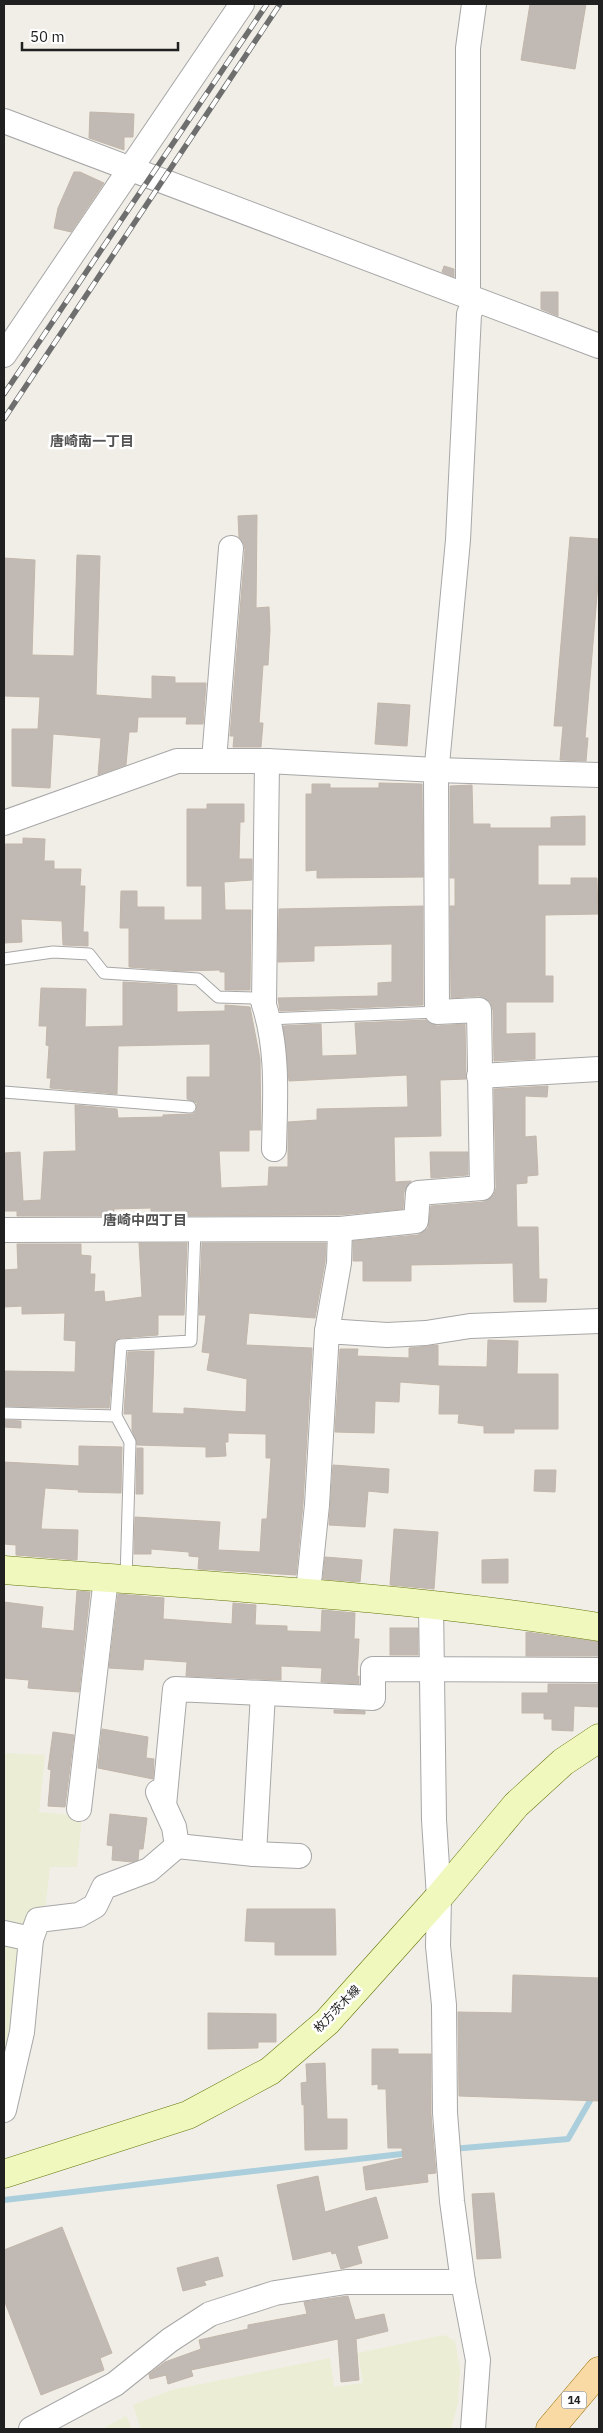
<svg xmlns="http://www.w3.org/2000/svg" width="603" height="2433" font-family="'IBM Plex Sans','Noto Sans JP',sans-serif">
  <rect width="100%" height="100%" fill="#f1eee7"/>
  <g fill="#ebeed4">
    <polygon points="4,1753 45,1755 39,1812 82,1816 77,1867 50,1867 45,1910 25,1928 4,1923"/>
    <polygon points="4,1945 23,1949 4,2087"/>
    <polygon points="444,2335 455,2341 460,2369 458,2403 451,2429 141,2429 133,2405 171,2390 330,2358 334,2387 363,2383 358,2353"/>
    <polygon points="126,2416 132,2429 102,2429"/>
  </g>
  <g fill="none" stroke-linecap="round" stroke-linejoin="round">
    <g stroke="#aacedc" stroke-width="6">
      <polyline points="452,2149 568,2139 599,2085"/>
      <polyline points="4,2200 410,2153"/>
    </g>
  </g>
  <g fill="#c1bab4" stroke="#c2b6aa">
    <polygon points="530,4 586,4 575,69 521,60"/>
    <polygon points="90,112 134,114 133,137 124,137 124,150 89,138"/>
    <polygon points="74,172 80,172 104,183 71,232 54,228 58,208"/>
    <polygon points="444,266 454,269 454,277 442,272"/>
    <polygon points="541,292 558,292 558,316 541,309"/>
    <polygon points="257,515 256,608 269,607 270,630 268,665 263,665 259,723 263,723 261,747 233,747 234,736 230,736 245,549 243,542 239,537 238,516"/>
    <polygon points="570,537 599,539 599,572 585,738 588,738 586,761 560,760 563,726 554,726"/>
    <polygon points="77,555 100,556 96,695 152,699 152,676 175,677 175,683 206,683 203,724 186,724 187,717 138,717 137,732 129,732 126,765 98,775 101,738 53,734 50,788 12,786 12,729 38,729 40,697 4,696 4,558 35,560 32,655 74,656"/>
    <polygon points="378,703 410,705 407,746 375,744"/>
    <polygon points="379,783 422,784 423,877 317,878 317,870 306,871 306,794 312,794 312,784 330,784 330,788 379,788"/>
    <polygon points="472,785 473,824 490,824 490,828 551,828 551,817 585,816 585,845 538,845 538,885 571,885 571,878 597,878 598,914 545,915 545,976 553,976 553,1002 506,1002 506,1034 535,1033 535,1059 494,1061 493,1010 490,1002 479,996 451,998 450,906 455,906 455,878 450,878 450,786"/>
    <polygon points="207,804 244,804 244,822 240,822 239,859 252,859 252,880 224,882 225,910 251,910 250,990 225,990 225,972 220,972 220,970 183,971 129,967 129,928 120,928 121,891 137,891 137,907 164,907 164,920 202,920 202,886 187,886 187,809 207,809"/>
    <polygon points="23,838 45,839 44,861 54,861 54,869 81,869 80,886 85,886 83,932 88,932 88,946 63,945 62,921 21,919 22,942 4,943 4,844 23,844"/>
    <polygon points="423,906 423,1005 280,1011 278,998 378,996 378,983 392,982 392,944 314,946 314,961 278,962 279,909"/>
    <polygon points="123,982 177,985 177,1012 225,1011 225,1005 250,1007 260,1059 261,1130 249,1130 249,1151 219,1151 221,1188 268,1186 269,1167 288,1167 288,1122 317,1120 317,1109 408,1107 407,1075 289,1081 283,1026 321,1024 322,1056 357,1055 355,1023 426,1020 437,1026 465,1024 466,1079 440,1080 441,1136 394,1137 395,1182 411,1181 404,1192 403,1209 339,1215 151,1216 151,1208 114,1209 114,1216 17,1216 17,1211 4,1211 4,1153 20,1152 23,1201 41,1200 44,1152 76,1151 75,1105 117,1109 118,1118 163,1117 163,1115 193,1114 196,1111 197,1103 187,1099 187,1077 210,1077 210,1044 118,1046 117,1094 50,1088 51,1078 47,1078 49,1046 46,1045 47,1026 39,1026 41,988 86,989 85,1027 123,1026"/>
    <polygon points="548,1086 547,1097 525,1096 525,1137 536,1136 538,1175 527,1176 527,1183 516,1184 517,1227 538,1227 539,1279 547,1279 546,1302 514,1302 513,1263 411,1265 411,1281 363,1281 363,1261 353,1261 353,1241 418,1235 428,1228 431,1206 483,1202 494,1195 496,1188 494,1089"/>
    <polygon points="430,1152 468,1152 468,1175 431,1178"/>
    <polygon points="139,1243 187,1243 184,1315 158,1315 158,1335 121,1338 115,1341 109,1408 4,1406 4,1371 75,1372 76,1341 64,1340 65,1313 22,1314 22,1306 4,1307 4,1270 18,1269 17,1244 81,1244 81,1255 91,1256 90,1274 95,1274 94,1292 104,1291 105,1302 142,1297"/>
    <polygon points="202,1243 326,1243 325,1262 315,1318 249,1313 246,1345 312,1348 303,1504 296,1575 198,1569 199,1557 189,1556 189,1552 151,1549 151,1554 134,1554 135,1517 220,1522 218,1550 260,1552 262,1519 267,1519 271,1458 266,1458 266,1434 228,1433 228,1442 225,1442 226,1456 206,1457 206,1447 137,1445 132,1430 132,1414 124,1414 128,1352 154,1351 152,1413 184,1414 184,1408 246,1412 247,1379 207,1370 210,1353 202,1352 206,1315 199,1315"/>
    <polygon points="488,1340 518,1341 517,1374 558,1374 558,1429 514,1429 514,1433 484,1433 484,1426 458,1423 459,1414 439,1414 440,1385 400,1382 399,1402 375,1401 374,1433 335,1432 340,1349 358,1349 357,1356 409,1358 409,1348 438,1345 438,1366 487,1367"/>
    <polygon points="4,1420 21,1421 21,1428 4,1427"/>
    <polygon points="79,1446 122,1447 121,1493 78,1492 79,1490 45,1488 41,1529 78,1530 77,1560 16,1555 16,1545 4,1544 4,1462 79,1466"/>
    <polygon points="137,1448 143,1448 143,1494 136,1494"/>
    <polygon points="333,1465 389,1469 388,1493 368,1491 365,1527 329,1525"/>
    <polygon points="535,1470 556,1470 555,1492 534,1491"/>
    <polygon points="394,1529 438,1532 434,1589 390,1585"/>
    <polygon points="325,1557 362,1560 360,1582 323,1579"/>
    <polygon points="508,1559 508,1583 482,1583 482,1560"/>
    <polygon points="77,1591 90,1592 79,1692 28,1688 29,1680 5,1678 4,1602 43,1607 41,1628 74,1631"/>
    <polygon points="118,1594 164,1598 163,1619 232,1624 233,1603 256,1605 255,1625 287,1626 287,1631 321,1632 322,1610 355,1613 354,1639 359,1639 357,1676 359,1676 359,1684 321,1682 322,1668 281,1666 281,1680 186,1676 187,1662 144,1659 143,1670 109,1668"/>
    <rect x="390" y="1628" width="28" height="27"/>
    <polygon points="526,1632 599,1642 599,1656 526,1656"/>
    <polygon points="548,1684 599,1684 599,1707 574,1706 573,1731 552,1730 552,1719 544,1719 544,1713 522,1713 522,1693 548,1693"/>
    <polygon points="334,1710 365,1711 365,1714 334,1713"/>
    <polygon points="102,1729 148,1737 146,1758 154,1759 153,1779 98,1768"/>
    <polygon points="53,1732 74,1735 65,1807 48,1806 51,1770 48,1769"/>
    <polygon points="110,1814 147,1818 143,1849 139,1849 138,1860 132,1862 112,1860 113,1846 107,1845"/>
    <polygon points="247,1909 335,1909 336,1955 275,1955 275,1942 245,1941"/>
    <polygon points="513,1975 599,1978 599,2101 459,2096 458,2012 512,2013"/>
    <polygon points="208,2013 276,2014 276,2042 258,2042 258,2048 208,2049"/>
    <polygon points="372,2049 398,2049 398,2054 431,2054 431,2114 436,2173 427,2174 428,2182 366,2190 363,2167 403,2158 402,2148 388,2148 386,2089 378,2089 378,2084 372,2085"/>
    <polygon points="325,2063 327,2119 347,2119 347,2149 305,2150 304,2104 302,2105 301,2083 307,2082 306,2064"/>
    <polygon points="318,2176 325,2212 376,2197 388,2238 357,2246 362,2263 341,2269 336,2253 332,2254 331,2251 293,2260 277,2185"/>
    <polygon points="494,2193 501,2258 477,2259 472,2194"/>
    <polygon points="62,2227 112,2353 100,2358 104,2370 41,2395 4,2300 4,2250"/>
    <polygon points="218,2257 223,2276 204,2281 206,2285 183,2291 177,2268"/>
    <polygon points="348,2296 355,2320 384,2314 388,2331 356,2339 359,2380 341,2382 338,2339 191,2370 193,2376 168,2384 166,2375 150,2379 149,2374 165,2362 201,2349 199,2340 248,2329 248,2325 307,2314 304,2302"/>
  </g>
  <g fill="none" stroke-linecap="round" stroke-linejoin="round">
    <g stroke="#a7a7a7" stroke-width="13">
      <g id="lane">
        <polyline points="4,959 53,952 89,954 104,973 198,979 218,997 254,998 267,1019 437,1012"/>
        <polyline points="4,1092 190,1107"/>
        <polyline points="4,1413 116,1416 130,1442 126,1580"/>
        <polyline points="116,1416 121,1345 191,1341 195,1229"/>
      </g>
    </g>
    <g stroke="#a7a7a7" stroke-width="26">
      <g id="street">
        <polyline points="4,121 599,346"/>
        <polyline points="468,297 468,48 474,4"/>
        <polyline points="4,355 242,4"/>
        <polyline points="214,760 231,548"/>
        <path d="M267,761l-3,244c15,45 11,97 10,144"/>
        <polyline points="4,823 177,761 267,761 436,770 599,775"/>
        <polyline points="479,1076 599,1069"/>
        <polyline points="340,1229 416,1221 418,1193 482,1188 479,1010 437,1012 436,775 458,540 469,314 475,300"/>
        <polyline points="4,1230 340,1229 339,1263 327,1331"/>
        <polyline points="308,1592 317,1505 327,1331 387,1335 426,1333 470,1326 599,1321"/>
        <polyline points="431,1605 434,1820 439,1897 438,1946 444,2005 445,2113 452,2201 463,2282 478,2360 473,2429"/>
        <polyline points="164,1805 175,1689 373,1698 373,1669 599,1670"/>
        <polyline points="79,1809 106,1578"/>
        <polyline points="177,1846 254,1854 299,1856"/>
        <polyline points="254,1854 263,1693"/>
        <polyline points="4,1933 31,1939 22,2032 4,2110"/>
        <polyline points="31,1939 38,1920 79,1915 95,1906 104,1887 149,1870 177,1846 174,1827 158,1792"/>
        <polyline points="31,2429 115,2384 170,2340 210,2314 275,2293 346,2282 463,2282"/>
      </g>
    </g>
    <g stroke="#637609" stroke-width="29">
      <g id="secondary">
        <path d="M4,1570c199,16 398,25 595,57"/>
        <polyline points="4,2174 188,2115 270,2071 327,2022 439,1897 516,1805 563,1762 599,1738"/>
      </g>
    </g>
    <g stroke="#987105" stroke-width="29">
      <polyline id="primary" points="550,2429 599,2371"/>
    </g>
    <use href="#lane" stroke="#fff" stroke-width="11"/>
    <use href="#street" stroke="#fff" stroke-width="24"/>
    <use href="#secondary" stroke="#f1f8be" stroke-width="28"/>
    <use href="#primary" stroke="#f9daa4" stroke-width="28"/>
    <g stroke="#6e6e6e" stroke-width="5.5">
      <g id="rail">
        <polyline points="4,394 267,4"/>
        <polyline points="4,419 280,4"/>
      </g>
    </g>
    <use href="#rail" stroke="#fff" stroke-width="4" stroke-dasharray="11" stroke-linecap="butt"/>
  </g>
  <g text-anchor="middle" stroke-width="5" stroke-linejoin="round" paint-order="stroke">
    <rect fill="#fff" stroke="#636363" stroke-width="1" x="561.5" y="2391.5" width="25" height="17" rx="4"/>
    <g font-size="11" font-weight="bold" fill="#202020">
      <text x="574" y="2404">14</text>
    </g>
    <g font-size="12" fill="#202020" stroke="#fff">
      <text transform="translate(337 2009) rotate(-46)" y="4">枚方茨木線</text>
    </g>
    <g font-size="14" font-weight="bold" fill="#535353" stroke="#fff">
      <text x="92" y="446">唐崎南一丁目</text>
      <text x="145" y="1225">唐崎中四丁目</text>
    </g>
  </g>
  <rect width="603" height="2433" fill="none" stroke="#202020" stroke-width="10"/>
  <path d="M22 42v8h156v-8" fill="none" stroke="#202020" stroke-width="2.5"/>
  <text x="30" y="42" font-size="15" fill="#202020" stroke="#ffffff" stroke-width="4" paint-order="stroke">50 m</text>
</svg>
